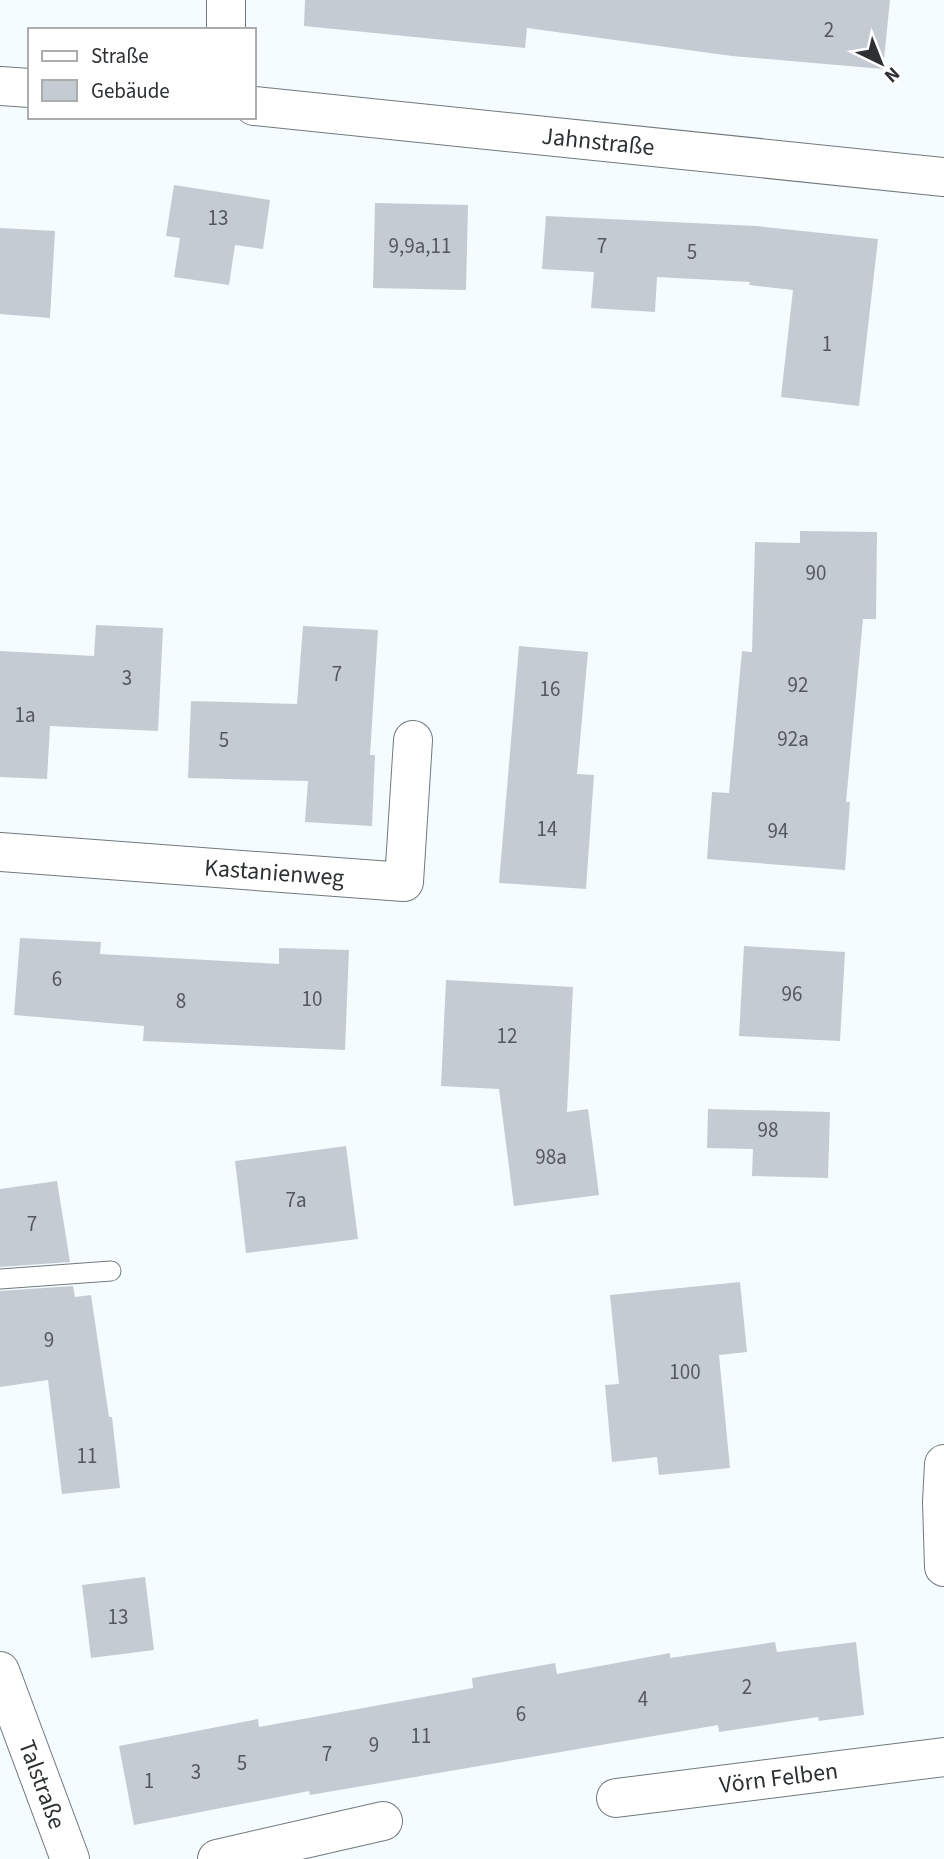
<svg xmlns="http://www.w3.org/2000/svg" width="944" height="1859" font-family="'Source Sans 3',sans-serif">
  <rect width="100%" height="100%" fill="#f5fcff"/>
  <g fill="#c5cbd3">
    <polygon points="305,0 890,0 883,69 732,56 527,28 525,48 304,26"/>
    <polygon points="174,185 270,200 263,249 235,245 229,285 174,277 180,238 166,236"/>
    <polygon points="375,203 468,205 466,290 373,288"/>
    <polygon points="546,216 756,226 878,239 859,406 781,397 793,290 749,285 750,282 657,277 655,312 591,308 594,272 542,269"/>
    <polygon points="0,228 55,231 50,318 0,314"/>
    <polygon points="800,531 877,532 876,619 863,619 846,802 850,802 845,870 707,859 712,792 729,793 742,651 752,652 755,542 800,543"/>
    <polygon points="96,625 163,628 158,731 50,726 47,779 0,777 0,651 94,656"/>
    <polygon points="303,626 378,630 370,755 375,755 372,826 305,822 308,781 188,778 191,701 297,704"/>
    <polygon points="519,646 588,652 577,774 594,775 586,889 499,883"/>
    <polygon points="20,938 101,942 100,954 279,964 279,948 349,950 345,1050 143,1041 144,1026 14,1015"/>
    <polygon points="744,946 845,952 840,1041 739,1036"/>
    <polygon points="446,980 573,987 567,1112 588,1109 599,1195 514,1206 499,1089 441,1086"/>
    <polygon points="708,1109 830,1112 828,1178 752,1176 753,1149 707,1148"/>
    <polygon points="346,1146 358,1239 246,1253 235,1161"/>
    <polygon points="57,1181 70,1262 0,1267 0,1189"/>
    <polygon points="740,1282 747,1352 719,1355 730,1468 659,1475 657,1457 612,1462 605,1385 619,1384 610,1295"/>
    <polygon points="73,1286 75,1297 91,1295 109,1417 112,1417 120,1488 62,1494 48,1380 0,1387 0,1291"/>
    <polygon points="145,1577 154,1650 91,1658 82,1585"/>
    <polygon points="775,1642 777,1652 856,1642 864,1715 819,1721 818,1717 719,1732 718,1725 310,1795 309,1791 134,1825 119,1746 258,1719 259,1727 473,1688 472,1678 555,1663 557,1674 670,1653 670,1658"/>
  </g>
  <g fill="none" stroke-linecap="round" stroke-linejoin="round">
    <g stroke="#70797d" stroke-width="21">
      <polyline id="lane" points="0,1279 111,1271"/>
    </g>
    <g stroke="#70797d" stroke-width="40">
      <g id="street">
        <polyline points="226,0 226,30"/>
        <polyline points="0,86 30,88"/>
        <path id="s1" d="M254,106l690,71"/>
        <path id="s2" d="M0,852l404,30 9,-142"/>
        <polyline points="944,1464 942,1502 944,1567"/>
        <path id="s3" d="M0,1671l70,188"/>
        <path id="s4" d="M616,1798l328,-41"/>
        <polyline points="217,1859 383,1821"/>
      </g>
    </g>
    <use href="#lane" stroke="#fff" stroke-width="19"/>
    <use href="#street" stroke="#fff" stroke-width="38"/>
  </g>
  <g text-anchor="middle" stroke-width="7" stroke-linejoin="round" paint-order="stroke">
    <g font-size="21" fill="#53585b">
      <text x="829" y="37">2</text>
      <text x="218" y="225">13</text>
      <text x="420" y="253">9,9a,11</text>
      <text x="602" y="253">7</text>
      <text x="692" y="259">5</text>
      <text x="827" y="351">1</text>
      <text x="816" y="580">90</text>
      <text x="337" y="681">7</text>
      <text x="127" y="685">3</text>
      <text x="798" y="692">92</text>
      <text x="550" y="696">16</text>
      <text x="25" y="722">1a</text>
      <text x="793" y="746">92a</text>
      <text x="224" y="747">5</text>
      <text x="547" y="836">14</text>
      <text x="778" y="838">94</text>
      <text x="57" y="986">6</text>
      <text x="792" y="1001">96</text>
      <text x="312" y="1006">10</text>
      <text x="181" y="1008">8</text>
      <text x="507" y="1043">12</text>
      <text x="768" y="1137">98</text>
      <text x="551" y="1164">98a</text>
      <text x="296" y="1207">7a</text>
      <text x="32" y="1231">7</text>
      <text x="49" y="1347">9</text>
      <text x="685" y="1379">100</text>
      <text x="87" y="1463">11</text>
      <text x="118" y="1624">13</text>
      <text x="747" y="1694">2</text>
      <text x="643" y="1706">4</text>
      <text x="521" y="1721">6</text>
      <text x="421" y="1743">11</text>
      <text x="374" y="1752">9</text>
      <text x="327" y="1761">7</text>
      <text x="242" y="1770">5</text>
      <text x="196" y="1779">3</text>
      <text x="149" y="1788">1</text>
    </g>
    <g font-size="24" fill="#2d3133" stroke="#fff">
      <text dy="8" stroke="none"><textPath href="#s1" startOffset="346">Jahnstraße</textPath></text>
      <text dy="8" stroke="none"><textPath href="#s2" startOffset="275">Kastanienweg</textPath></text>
      <text dy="8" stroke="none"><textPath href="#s4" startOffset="164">Vörn Felben</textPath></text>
      <text dy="8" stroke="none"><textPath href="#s3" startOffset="121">Talstraße</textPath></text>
    </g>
  </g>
  <rect x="28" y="28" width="228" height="91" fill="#ffffff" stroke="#abadad" stroke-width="2"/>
  <rect x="42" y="51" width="35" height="10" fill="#ffffff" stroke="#abadad" stroke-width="2"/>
  <text x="91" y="63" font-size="21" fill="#2d3133">Straße</text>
  <rect x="42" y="80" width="35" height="21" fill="#c5cbd3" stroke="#abadad" stroke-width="2"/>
  <text x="91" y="98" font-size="21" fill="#2d3133">Gebäude</text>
  <g transform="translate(881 63) rotate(137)" stroke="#ffffff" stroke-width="5" paint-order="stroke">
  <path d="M0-5L12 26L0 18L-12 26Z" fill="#2d3133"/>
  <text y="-10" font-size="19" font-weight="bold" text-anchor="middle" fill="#2d3133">N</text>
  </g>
</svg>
